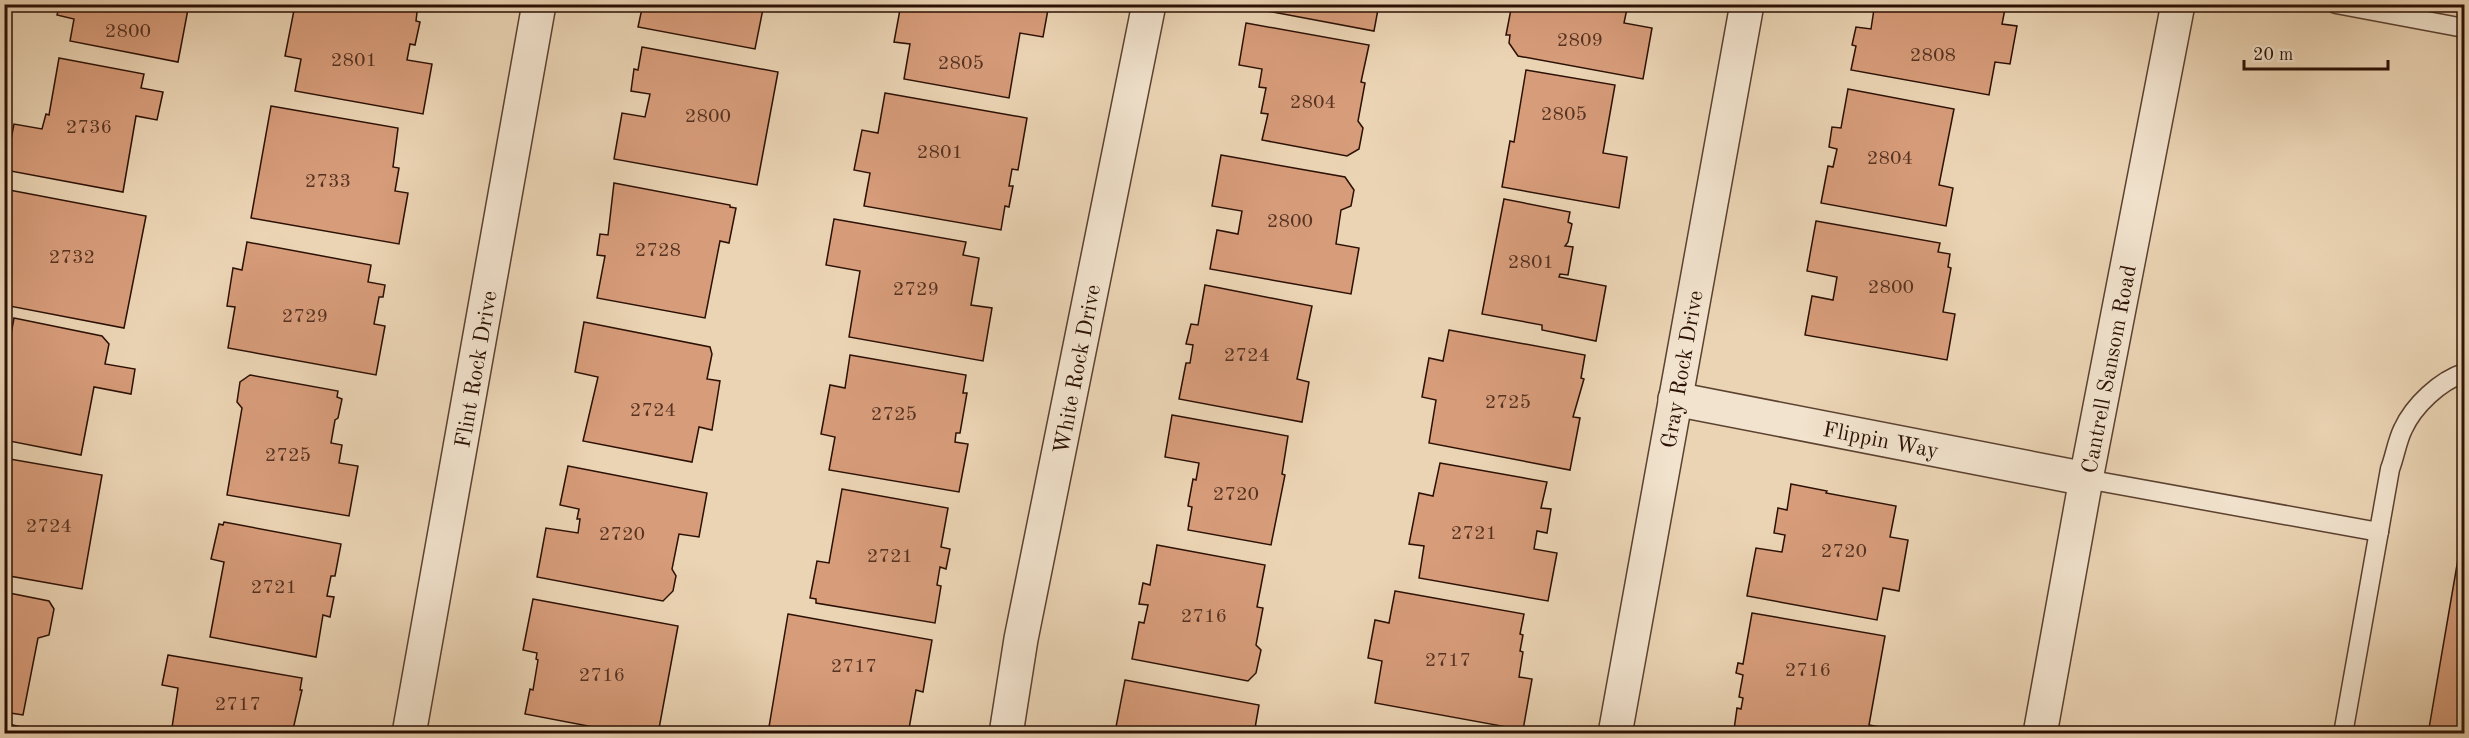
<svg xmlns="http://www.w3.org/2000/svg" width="2469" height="738" font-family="'Old Standard TT',serif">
  <rect width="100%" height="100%" fill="#ebd4b4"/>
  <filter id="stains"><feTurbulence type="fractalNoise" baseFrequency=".00333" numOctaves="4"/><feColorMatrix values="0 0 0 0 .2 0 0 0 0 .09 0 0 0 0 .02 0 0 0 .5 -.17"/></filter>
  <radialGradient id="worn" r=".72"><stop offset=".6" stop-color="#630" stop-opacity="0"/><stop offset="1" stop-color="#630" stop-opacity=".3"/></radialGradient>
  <g fill="#d79c7a" stroke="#2b1004" stroke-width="1.5">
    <polygon points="60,4 189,4 178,62 70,41 74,19 57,15"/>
    <polygon points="311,4 418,4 416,21 420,22 415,45 410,44 407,60 432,64 423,114 295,91 301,59 285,56 295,5 310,7"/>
    <polygon points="643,4 764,4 755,49 638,27"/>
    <polygon points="901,4 1049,4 1043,37 1020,33 1009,98 904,79 910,44 894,42"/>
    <polygon points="1252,4 1379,4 1374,31 1251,8"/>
    <polygon points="1512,4 1628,4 1624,23 1652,28 1643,79 1518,56 1509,43 1510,35 1506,35"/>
    <polygon points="1858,4 2006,4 2002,24 2017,26 2010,64 1995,62 1989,95 1851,70 1856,46 1852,45 1856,27 1871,29 1874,9"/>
    <polygon points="1246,23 1369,45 1361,82 1365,83 1358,121 1363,128 1359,149 1347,156 1262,140 1268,114 1261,113 1266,88 1259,87 1262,69 1239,65"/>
    <polygon points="642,47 778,72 757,185 614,159 622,113 645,117 650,94 631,91 634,69 638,70"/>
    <polygon points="59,58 144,74 141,88 163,92 157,120 136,116 123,192 5,170 14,124 42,129 46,114 49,115"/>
    <polygon points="1526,70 1615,85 1603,153 1627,157 1619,208 1502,187 1510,141 1514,142"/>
    <polygon points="1848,89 1954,109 1939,185 1953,188 1946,226 1821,203 1828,166 1833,167 1837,149 1829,147 1832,127 1841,128"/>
    <polygon points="885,93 1027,118 1018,170 1012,169 1009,186 1013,186 1009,207 1005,206 1001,230 864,206 870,173 854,170 862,130 878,133"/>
    <polygon points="271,106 398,128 393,167 399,168 395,191 408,193 399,244 251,218"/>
    <polygon points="1221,155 1345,177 1354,190 1351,206 1341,210 1336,244 1359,248 1351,294 1210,269 1217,230 1238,234 1242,211 1212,206"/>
    <polygon points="614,183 730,205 730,207 736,208 729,243 720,241 705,318 597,298 605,256 597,255 600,234 608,235"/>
    <polygon points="4,189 146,216 124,328 4,305 4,264 7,248 5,248 4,242"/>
    <polygon points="1504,199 1570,212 1568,222 1572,224 1568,242 1565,246 1573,247 1568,275 1560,274 1559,277 1606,286 1596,341 1542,330 1542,325 1482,314"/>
    <polygon points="834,219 966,242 963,255 979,258 971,305 992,308 983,361 849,337 860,271 826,265"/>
    <polygon points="1816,221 1940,243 1938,252 1950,254 1948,267 1951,268 1943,312 1955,314 1947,360 1805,335 1812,296 1833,300 1837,277 1807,271"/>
    <polygon points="247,242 371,265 368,282 385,285 383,297 379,297 374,324 385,326 376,375 228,348 235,307 227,306 233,268 242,270"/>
    <polygon points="1205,285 1312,306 1297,379 1309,382 1302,422 1179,399 1186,363 1190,363 1193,345 1186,344 1191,324 1198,325"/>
    <polygon points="14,318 102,336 109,344 105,364 135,369 131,394 94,387 81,455 4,440 4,347 5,344 9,345"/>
    <polygon points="584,322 710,347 712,354 707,379 720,381 712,430 699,427 692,462 583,441 598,377 575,372"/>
    <polygon points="1449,330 1585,355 1581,378 1584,379 1573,417 1580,418 1570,470 1429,443 1436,400 1422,397 1429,358 1443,361"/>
    <polygon points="850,355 966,375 963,393 967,393 960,433 956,433 955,442 968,444 959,492 829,470 835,437 821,434 830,385 845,388"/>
    <polygon points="250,375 338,391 337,397 342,399 338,418 335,420 331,443 342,445 339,463 358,466 349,516 227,495 242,408 237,402 240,382"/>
    <polygon points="1172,415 1288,436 1282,474 1285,475 1271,545 1188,530 1192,507 1188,506 1193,479 1196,480 1199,463 1165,457"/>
    <polygon points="4,458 102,475 82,589 4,575"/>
    <polygon points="1440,463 1547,482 1541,508 1551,509 1547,533 1537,531 1534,549 1557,553 1548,601 1419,578 1424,546 1409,544 1419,493 1433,496"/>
    <polygon points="568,466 707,493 699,537 679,534 672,569 676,576 673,591 663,601 537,577 546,528 578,533 580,519 577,519 579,509 560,505"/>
    <polygon points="1791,484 1827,491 1826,493 1896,506 1890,537 1908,540 1899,591 1883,588 1877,620 1747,596 1756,548 1782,552 1785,535 1774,533 1778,508 1787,510"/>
    <polygon points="842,489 948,508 941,547 950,549 946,569 940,567 937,585 941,586 935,623 816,603 816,599 810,598 817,561 829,563"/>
    <polygon points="224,522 341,544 335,576 331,576 327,596 334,597 330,617 323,615 316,657 210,637 224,562 211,559 219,524 223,525"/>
    <polygon points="1157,545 1265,565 1257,607 1263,608 1256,645 1261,650 1256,673 1248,681 1132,659 1139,622 1144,623 1148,605 1139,604 1143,583 1150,585"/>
    <polygon points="2458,559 2464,561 2464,734 2428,734"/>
    <polygon points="1395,591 1524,614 1520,634 1523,635 1520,651 1523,652 1519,677 1532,679 1523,730 1375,703 1382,661 1368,658 1375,620 1389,623"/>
    <polygon points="4,592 49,601 54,609 49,635 38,638 23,715 4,712"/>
    <polygon points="533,599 678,626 658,734 630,734 525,714 530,689 533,690 538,660 536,659 537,653 523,650"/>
    <polygon points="1752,613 1885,636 1869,725 1891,729 1890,734 1757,734 1734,730 1737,708 1741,709 1743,698 1739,697 1743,675 1736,673 1738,663 1743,664"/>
    <polygon points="788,614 932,640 923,692 916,690 908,734 805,734 769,727"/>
    <polygon points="168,655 302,678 300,690 302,690 292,734 171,734 178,688 162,685"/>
    <polygon points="1125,680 1259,705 1254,734 1115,732"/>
    <polygon points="4,723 26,728 25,734 4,734"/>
    <polygon points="1368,727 1404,734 1367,734"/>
  </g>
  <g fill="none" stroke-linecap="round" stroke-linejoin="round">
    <g stroke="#5b4130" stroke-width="21">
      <g id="service">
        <polyline points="2336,4 2464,28"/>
        <polyline points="2086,479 2379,532"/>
        <path d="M2343,734l47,-265c5,-13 7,-28 13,-40 11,-24 37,-48 61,-56"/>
      </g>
    </g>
    <g stroke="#5b4130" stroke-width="36">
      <g id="minor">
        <polyline points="1675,399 2086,479"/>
        <polyline points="409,734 539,4"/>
        <polyline points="1006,734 1021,639 1149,4"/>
        <polyline points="1615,734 1747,4"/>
      </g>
    </g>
    <g stroke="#5b4130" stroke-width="36">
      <polyline id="tertiary" points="2040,734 2086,479 2178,4"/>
    </g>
    <use href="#service" stroke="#f2e3ce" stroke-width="18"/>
    <use href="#minor" stroke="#f2e3ce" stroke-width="33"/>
    <use href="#tertiary" stroke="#f2e3ce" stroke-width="33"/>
  </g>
  <g text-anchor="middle" stroke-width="4.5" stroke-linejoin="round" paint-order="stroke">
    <g font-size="20" fill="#563322">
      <text x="128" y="37">2800</text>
      <text x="1580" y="46">2809</text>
      <text x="1933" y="61">2808</text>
      <text x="354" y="66">2801</text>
      <text x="961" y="69">2805</text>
      <text x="1313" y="108">2804</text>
      <text x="1564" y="120">2805</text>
      <text x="708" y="122">2800</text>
      <text x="89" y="133">2736</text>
      <text x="940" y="158">2801</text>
      <text x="1890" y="164">2804</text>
      <text x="328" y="187">2733</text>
      <text x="1290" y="227">2800</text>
      <text x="658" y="256">2728</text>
      <text x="72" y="263">2732</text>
      <text x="1531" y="268">2801</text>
      <text x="1891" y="293">2800</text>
      <text x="916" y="295">2729</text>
      <text x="305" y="322">2729</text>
      <text x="1247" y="361">2724</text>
      <text x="1508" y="408">2725</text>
      <text x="653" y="416">2724</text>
      <text x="894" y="420">2725</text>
      <text x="288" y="461">2725</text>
      <text x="1236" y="500">2720</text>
      <text x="49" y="532">2724</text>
      <text x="1474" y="539">2721</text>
      <text x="622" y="540">2720</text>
      <text x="1844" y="557">2720</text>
      <text x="890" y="562">2721</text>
      <text x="274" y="593">2721</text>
      <text x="1204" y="622">2716</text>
      <text x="1448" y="666">2717</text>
      <text x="854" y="672">2717</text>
      <text x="1808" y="676">2716</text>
      <text x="602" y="681">2716</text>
      <text x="238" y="710">2717</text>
    </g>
    <g font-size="22" fill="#2b1004" stroke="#f2e3ce">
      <text transform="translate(475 369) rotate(-80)" y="8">Flint Rock Drive</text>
      <text transform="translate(1076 369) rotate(-79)" y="8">White Rock Drive</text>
      <text transform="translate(1681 369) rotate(-80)" y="8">Gray Rock Drive</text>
      <text transform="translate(2108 369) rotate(-79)" y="8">Cantrell Sansom Road</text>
      <text transform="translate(1881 439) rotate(11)" y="8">Flippin Way</text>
    </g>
  </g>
  <rect width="2469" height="738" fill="none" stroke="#ebd4b4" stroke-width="24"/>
  <rect x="6" y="6" width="2457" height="726" fill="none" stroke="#2b1004" stroke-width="3"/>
  <rect x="12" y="12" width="2445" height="714" fill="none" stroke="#2b1004" stroke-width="1.5"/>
  <path d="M2244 60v9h144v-9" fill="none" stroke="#2b1004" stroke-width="3"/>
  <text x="2253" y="60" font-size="18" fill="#2b1004" stroke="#f2e3ce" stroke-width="4.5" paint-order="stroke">20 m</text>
  <rect width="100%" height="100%" filter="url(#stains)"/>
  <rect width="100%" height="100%" fill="url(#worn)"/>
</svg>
